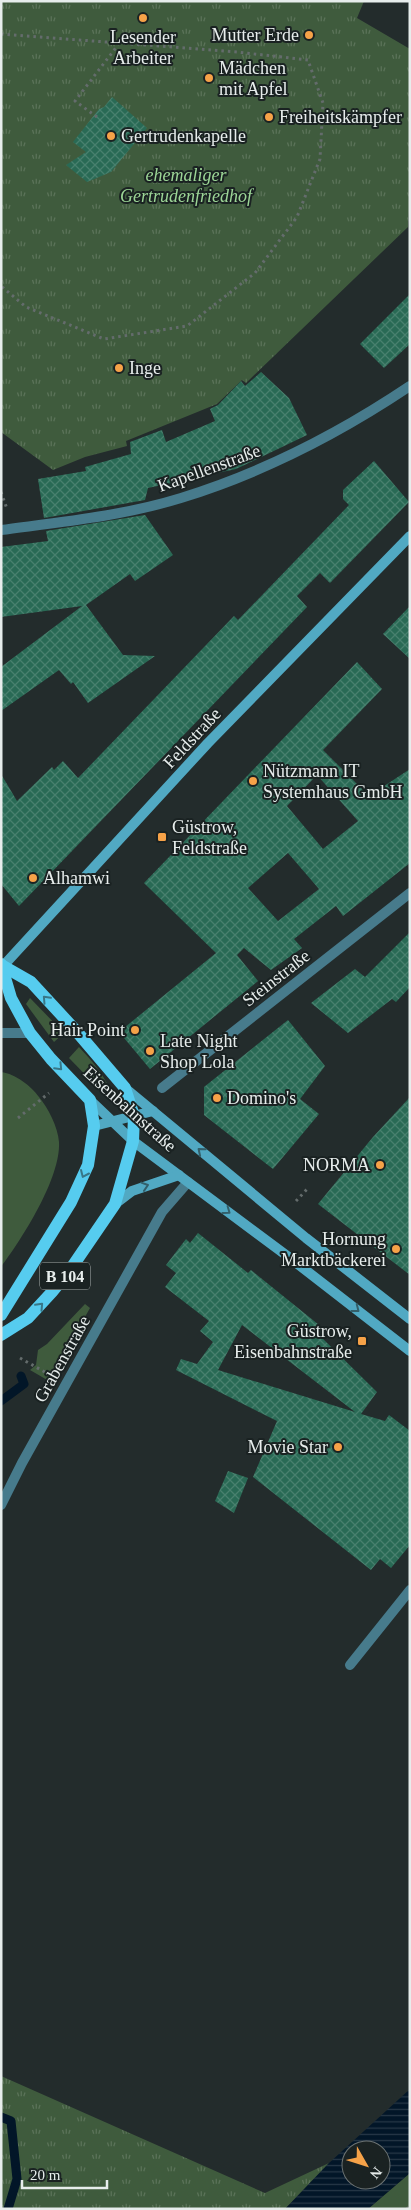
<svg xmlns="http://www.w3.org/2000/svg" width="411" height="2210" font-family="Georgia,serif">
  <defs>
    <pattern id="park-tufts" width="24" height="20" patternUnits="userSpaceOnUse" patternTransform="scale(1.25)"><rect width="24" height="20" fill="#3f5b3d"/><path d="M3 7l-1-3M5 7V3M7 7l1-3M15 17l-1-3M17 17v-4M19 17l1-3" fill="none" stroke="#5b7359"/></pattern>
    <pattern id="water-rules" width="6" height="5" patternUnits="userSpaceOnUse" patternTransform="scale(1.25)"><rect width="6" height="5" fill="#021628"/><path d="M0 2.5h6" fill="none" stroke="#273847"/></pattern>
    <pattern id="building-cross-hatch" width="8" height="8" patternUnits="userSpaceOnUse" patternTransform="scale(1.25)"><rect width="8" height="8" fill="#296a55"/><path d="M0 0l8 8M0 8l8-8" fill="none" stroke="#48806e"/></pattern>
  </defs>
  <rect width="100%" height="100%" fill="#232c2c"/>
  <g fill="#3f5b3d">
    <polygon points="30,998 64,1033 54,1042 26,1004"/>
    <path d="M79,1047c12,13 24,26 31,43l-5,5 -36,-37z"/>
    <path d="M1,1072c15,2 30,14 38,25 9,11 19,30 20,45 2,36 -37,97 -58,125z"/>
    <polygon points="85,1304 90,1308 49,1381 30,1370 36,1365 38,1350 47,1344"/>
    <polygon points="410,2173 410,2209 368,2209"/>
  </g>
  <g fill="url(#park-tufts)">
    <polygon points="1,1 364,1 357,18 410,49 410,194 408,227 246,383 242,380 217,404 126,441 127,446 85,457 53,470 1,432"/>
    <polygon points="1,2076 265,2193 329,2163 285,2209 1,2209"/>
  </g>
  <path fill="url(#water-rules)" fill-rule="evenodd" d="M410,2089v84l-42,36h-83l44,-46zM351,2150h30v30h-30z"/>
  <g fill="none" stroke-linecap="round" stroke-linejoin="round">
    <g stroke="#021628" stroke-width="9">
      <polyline points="1,1401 24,1384 21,1376"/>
      <polyline points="1,2117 11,2121 17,2179 8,2209"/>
    </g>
  </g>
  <g fill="url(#building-cross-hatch)" fill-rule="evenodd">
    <polygon points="112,97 147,128 111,172 87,182 66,165 86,152 73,142 99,109 104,107"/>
    <polygon points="410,294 410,344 384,368 360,344"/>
    <polygon points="261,372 289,398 307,435 236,469 148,488 145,500 44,518 38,479 86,471 85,467 131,454 130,442 162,430 166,442 215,421 210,409 218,405 241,381 245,386"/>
    <polygon points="374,461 409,502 330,583 320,573 297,596 307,607 19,906 1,884 1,774 17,801 52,767 54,770 63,761 78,778 234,616 238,620 349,505 343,499 343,490"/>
    <polygon points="145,515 173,555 135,581 130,574 86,605 123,655 155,656 88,703 73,682 71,684 59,670 1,711 1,667 82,606 1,617 1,547 48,541 46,531"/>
    <polygon points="410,606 410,659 383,634"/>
    <path d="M357,662l25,27 -59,61 46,46 41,-27v94l-67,53 -7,-10 -42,33 8,9 -31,22 -27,-22 -7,7 21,26 -108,88 -31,-37 97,-79 -72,-70zM317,775l41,46 -35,28 -36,-43zM288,853l31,36 -41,32 -30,-33z"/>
    <polygon points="410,932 410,987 396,1002 392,999 348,1033 311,1003 355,969 365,977"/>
    <polygon points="288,1020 325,1066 300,1099 319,1114 273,1169 204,1115 204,1087"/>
    <polygon points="410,1097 410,1275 318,1204 373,1137"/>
    <path d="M198,1233l50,40 3,-3 73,59 -5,6 58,57 -16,22 24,7 4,-6 21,16v114l-19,23 -11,-9 -9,11 -118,-93 24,-56 -101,-51 5,-11 16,5 16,-22 -13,-11 9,-10 -44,-34 11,-14 -10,-8 20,-26 4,4zM242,1325l113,87 -137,-42z"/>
    <polygon points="228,1471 248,1478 234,1513 215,1501"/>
  </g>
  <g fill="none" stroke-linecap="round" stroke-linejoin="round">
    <g stroke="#646c6c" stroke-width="3" stroke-dasharray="2.5 4" stroke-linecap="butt">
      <polyline points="1,34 237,52 308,60 323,103 320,159 297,217 255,273 187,326 104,339 26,307 1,286"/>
      <polyline points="97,117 75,101 118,45"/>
      <polyline points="1,492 7,509"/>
      <polyline points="18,1118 49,1093"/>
      <polyline points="296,1201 309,1187"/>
      <polyline points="20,1358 50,1375"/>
      <polyline points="407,2209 410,2206"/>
    </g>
    <g stroke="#477b8c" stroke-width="10">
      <path d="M1,530c60,-8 122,-14 180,-32 81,-25 159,-65 229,-112"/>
      <polyline points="1,1033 30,1033"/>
      <polyline points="162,1088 410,893"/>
      <polyline points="1,1505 22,1463 162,1212 188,1182"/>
      <polyline points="350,1665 410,1590"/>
    </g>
    <g stroke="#51a9c3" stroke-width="10">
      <polyline points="3,966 208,743 410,536"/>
      <polyline points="125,1088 306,1238 410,1319"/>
      <polyline points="90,1100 133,1141 290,1258 410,1351"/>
      <polyline points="94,1126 153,1111"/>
      <polyline points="115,1204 132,1191 179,1175"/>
    </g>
    <g stroke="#56ccef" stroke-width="12">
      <polyline points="1,964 11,998 30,1033 51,1059 90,1100 94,1126 88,1165 71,1202 1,1315"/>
      <polyline points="1,1335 28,1318 52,1292 70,1270 115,1204 133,1141 134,1116 125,1088 78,1033 31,982 3,966"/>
    </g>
  </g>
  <defs><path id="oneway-chevron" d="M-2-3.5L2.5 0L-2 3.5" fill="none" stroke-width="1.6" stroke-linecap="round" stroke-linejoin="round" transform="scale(1.25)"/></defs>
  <g stroke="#387788">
    <use href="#oneway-chevron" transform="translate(46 999) rotate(-133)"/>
    <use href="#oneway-chevron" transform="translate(59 1067) rotate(46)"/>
    <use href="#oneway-chevron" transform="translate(84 1174) rotate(114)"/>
    <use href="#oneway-chevron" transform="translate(40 1306) rotate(-47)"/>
  </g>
  <g stroke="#335f6a">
    <use href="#oneway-chevron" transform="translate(201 1151) rotate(-140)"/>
    <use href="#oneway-chevron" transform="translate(145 1186) rotate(-18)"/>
    <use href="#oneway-chevron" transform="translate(227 1211) rotate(36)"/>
    <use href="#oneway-chevron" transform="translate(356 1309) rotate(38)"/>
  </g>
  <g fill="#f6a248" stroke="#1a2222" stroke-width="2">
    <circle cx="143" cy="18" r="5"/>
    <circle cx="309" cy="35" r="5"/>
    <circle cx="209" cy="78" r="5"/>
    <circle cx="269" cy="117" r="5"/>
    <circle cx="111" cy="136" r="5"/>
    <circle cx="119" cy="368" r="5"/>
    <circle cx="253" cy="781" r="5"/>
    <rect x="157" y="832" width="10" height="10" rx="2.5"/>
    <circle cx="33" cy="878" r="5"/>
    <circle cx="135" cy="1030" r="5"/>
    <circle cx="150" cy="1051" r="5"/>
    <circle cx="217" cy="1098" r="5"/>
    <circle cx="380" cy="1165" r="5"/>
    <circle cx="396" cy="1249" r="5"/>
    <rect x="357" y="1336" width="10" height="10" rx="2.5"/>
    <circle cx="338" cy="1447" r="5"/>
  </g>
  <g text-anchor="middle" stroke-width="4" stroke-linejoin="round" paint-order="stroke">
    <rect fill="#1a2222" stroke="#aab0af" stroke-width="1" x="40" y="1262.5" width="50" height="27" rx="4"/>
    <g font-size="16" font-weight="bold" fill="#e7edec">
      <text x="65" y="1282">B 104</text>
    </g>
    <g font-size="18" fill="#e7edec" stroke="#1a2222" text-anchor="start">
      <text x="299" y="41" text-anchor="end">Mutter Erde</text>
      <text x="143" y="43" text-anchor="middle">Lesender<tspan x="143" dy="21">Arbeiter</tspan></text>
      <text x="219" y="74">Mädchen<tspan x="219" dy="21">mit Apfel</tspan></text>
      <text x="279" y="123">Freiheitskämpfer</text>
      <text x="121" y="142">Gertrudenkapelle</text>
      <text x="129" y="374">Inge</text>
      <text x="263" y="777">Nützmann IT<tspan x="263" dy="21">Systemhaus GmbH</tspan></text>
      <text x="172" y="833">Güstrow,<tspan x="172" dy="21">Feldstraße</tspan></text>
      <text x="43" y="884">Alhamwi</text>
      <text x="125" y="1036" text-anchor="end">Hair Point</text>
      <text x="160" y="1047">Late Night<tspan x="160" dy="21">Shop Lola</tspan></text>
      <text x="227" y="1104">Domino's</text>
      <text x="370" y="1171" text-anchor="end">NORMA</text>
      <text x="386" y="1245" text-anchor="end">Hornung<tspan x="386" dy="21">Marktbäckerei</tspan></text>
      <text x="352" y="1337" text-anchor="end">Güstrow,<tspan x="352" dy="21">Eisenbahnstraße</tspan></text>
      <text x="328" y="1453" text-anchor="end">Movie Star</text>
    </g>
    <g font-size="18" font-style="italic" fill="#9cd596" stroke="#1a2222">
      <text x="186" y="181">ehemaliger<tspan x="186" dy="21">Gertrudenfriedhof</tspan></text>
    </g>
    <g font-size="18" fill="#e7edec" stroke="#1a2222">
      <text transform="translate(209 468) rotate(-20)" y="6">Kapellenstraße</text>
      <text transform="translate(192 738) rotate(-47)" y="6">Feldstraße</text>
      <text transform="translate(276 978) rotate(-38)" y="6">Steinstraße</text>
      <text transform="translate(130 1109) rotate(42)" y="6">Eisenbahnstraße</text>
      <text transform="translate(62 1359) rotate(-61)" y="6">Grabenstraße</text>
    </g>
  </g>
  <rect width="411" height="2210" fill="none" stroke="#e7edec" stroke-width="5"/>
  <g transform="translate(366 2165) rotate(129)"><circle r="24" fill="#1a2222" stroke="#6c7373"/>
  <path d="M0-4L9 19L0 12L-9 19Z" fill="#f6a248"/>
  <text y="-8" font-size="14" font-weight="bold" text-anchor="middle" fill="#e7edec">N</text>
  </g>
  <path d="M22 2180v8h85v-8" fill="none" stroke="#e7edec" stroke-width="2.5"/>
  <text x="30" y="2180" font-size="15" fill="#e7edec" stroke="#1a2222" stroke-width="4" paint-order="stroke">20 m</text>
</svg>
